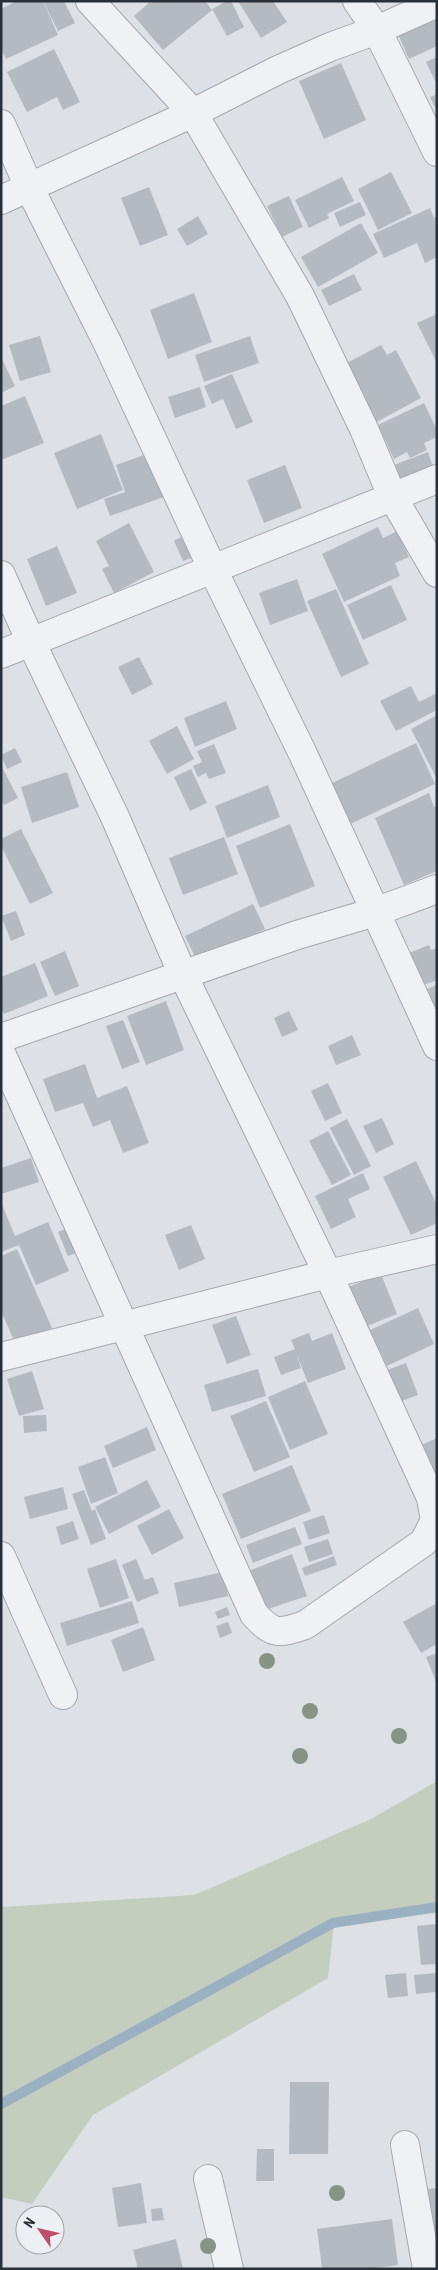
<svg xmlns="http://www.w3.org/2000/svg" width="438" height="2270" font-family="'Roboto Condensed',sans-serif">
  <rect width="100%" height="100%" fill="#dde1e5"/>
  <polygon fill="#c4cebf" points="437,1781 437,1913 334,1923 328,1978 93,2115 32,2204 1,2197 1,1907 194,1895 371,1819"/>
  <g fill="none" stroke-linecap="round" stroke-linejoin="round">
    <polyline stroke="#9bb1c1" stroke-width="10" points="1,2104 333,1923 437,1907"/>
  </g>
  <g fill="#b5bac1">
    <polygon points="17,1 43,1 58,35 6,59 1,49 1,9"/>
    <polygon points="43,1 64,1 75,23 58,31"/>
    <polygon points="151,1 205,1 212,10 163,50 134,16"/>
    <polygon points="227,1 231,1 244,27 227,36 212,9"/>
    <polygon points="238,1 273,1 287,22 261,38"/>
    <polygon points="437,11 437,46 409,59 396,30"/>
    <polygon points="54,49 80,102 63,110 57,97 27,112 7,72"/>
    <polygon points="437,57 437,85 426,62"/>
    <polygon points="341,63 366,120 324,139 299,81"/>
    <polygon points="437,94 437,112 430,97"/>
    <polygon points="391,172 412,213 378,230 358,189"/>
    <polygon points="342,177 354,201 327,214 329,218 309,228 295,200"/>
    <polygon points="149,187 168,235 140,246 121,198"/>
    <polygon points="289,196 303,227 282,237 267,206"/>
    <polygon points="360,202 366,215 340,227 334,213"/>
    <polygon points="430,208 434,218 437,217 437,257 425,263 417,243 384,258 373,234"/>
    <polygon points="198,216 208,234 187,246 177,229"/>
    <polygon points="361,223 378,253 318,287 301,257"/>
    <polygon points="354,274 362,290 329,306 321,290"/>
    <polygon points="194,293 212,342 168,359 150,310"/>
    <polygon points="437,314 437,363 417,323"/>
    <polygon points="40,336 51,372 20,381 9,345"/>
    <polygon points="250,336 259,363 204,382 195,355"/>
    <polygon points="381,345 387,355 396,350 421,398 371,425 341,366"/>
    <polygon points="1,357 15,386 1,393"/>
    <polygon points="232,374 253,422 236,429 223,399 212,404 204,386"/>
    <polygon points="200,387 206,407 175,418 168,397"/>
    <polygon points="25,396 44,443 1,460 1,406"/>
    <polygon points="424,403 437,430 437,437 424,443 427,450 410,458 407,452 394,459 378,425"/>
    <polygon points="101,434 123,490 77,509 54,453"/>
    <polygon points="428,452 433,467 399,480 394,465"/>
    <polygon points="150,453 164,497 110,516 104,499 125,492 116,465"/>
    <polygon points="285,465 302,508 264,523 247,480"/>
    <polygon points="129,523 154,572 114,593 102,569 109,566 96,541"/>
    <polygon points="378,527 383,538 397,531 409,557 395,563 400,576 344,602 322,554"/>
    <polygon points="186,534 196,556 183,561 174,541"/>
    <polygon points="57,546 77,593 46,606 27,559"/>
    <polygon points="297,579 308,611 270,625 259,593"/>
    <polygon points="391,585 407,620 363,640 347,605"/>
    <polygon points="336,589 369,664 341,677 307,601"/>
    <polygon points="139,657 153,684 132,695 118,667"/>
    <polygon points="411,686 419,702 437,693 437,710 396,731 380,701"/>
    <polygon points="226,701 237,729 195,747 184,718"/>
    <polygon points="437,715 437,779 411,729"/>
    <polygon points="177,726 194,759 167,774 149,741"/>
    <polygon points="416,743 435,784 346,826 328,785"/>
    <polygon points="214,744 226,773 209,779 206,773 198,777 193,766 202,762 197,751"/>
    <polygon points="15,748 22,762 7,769 1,755"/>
    <polygon points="1,765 18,798 4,805 1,800"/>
    <polygon points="191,769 207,803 190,811 174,777"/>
    <polygon points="67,772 79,807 32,823 21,787"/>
    <polygon points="268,785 280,817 227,838 215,806"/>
    <polygon points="429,793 434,807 437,806 437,871 404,885 375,818"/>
    <polygon points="290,824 315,886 260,908 236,846"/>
    <polygon points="21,829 53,893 30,904 1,846 1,839"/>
    <polygon points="224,837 238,874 183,895 169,858"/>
    <polygon points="253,904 265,929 197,961 185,936"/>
    <polygon points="16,911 25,935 11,941 1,916"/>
    <polygon points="429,945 431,950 437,948 437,980 421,986 409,953"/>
    <polygon points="65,951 79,986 55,996 40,962"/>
    <polygon points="35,963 48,996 4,1014 1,1008 1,977"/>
    <polygon points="437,985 437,1006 430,1009 424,990"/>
    <polygon points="166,1001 184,1050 146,1065 127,1016"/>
    <polygon points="289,1011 298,1030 282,1037 274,1018"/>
    <polygon points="123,1020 140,1062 122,1069 106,1026"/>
    <polygon points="352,1035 361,1055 336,1065 328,1046"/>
    <polygon points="85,1064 97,1098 127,1086 149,1143 123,1153 110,1120 93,1127 83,1103 55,1112 43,1079"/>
    <polygon points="328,1083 342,1113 325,1121 311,1091"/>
    <polygon points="382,1118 394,1144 376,1153 363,1126"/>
    <polygon points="347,1119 371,1166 354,1175 330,1128"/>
    <polygon points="328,1131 351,1175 332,1185 309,1141"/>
    <polygon points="31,1158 39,1182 1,1194 1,1168"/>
    <polygon points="416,1161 437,1205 437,1223 411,1235 383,1177"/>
    <polygon points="363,1173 370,1189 348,1199 356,1217 331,1229 315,1196"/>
    <polygon points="1,1202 15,1236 48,1222 69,1271 36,1285 19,1245 1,1252"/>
    <polygon points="191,1225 205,1259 179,1270 165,1235"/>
    <polygon points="68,1228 79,1252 68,1256 58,1232"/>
    <polygon points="17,1249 52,1328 16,1345 1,1311 1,1256"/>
    <polygon points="381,1274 397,1314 362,1328 346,1288"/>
    <polygon points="418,1308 434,1344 387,1366 370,1330"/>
    <polygon points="236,1316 251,1355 227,1364 212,1325"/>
    <polygon points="309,1333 312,1341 332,1333 346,1369 308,1383 296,1353 301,1368 281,1375 274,1357 295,1349 291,1340"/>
    <polygon points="406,1363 418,1395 399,1402 387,1370"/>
    <polygon points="258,1369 266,1396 212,1412 204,1385"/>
    <polygon points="32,1371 44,1409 19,1416 7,1379"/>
    <polygon points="305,1381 328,1434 290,1450 268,1397"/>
    <polygon points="266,1401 290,1457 254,1472 230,1416"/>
    <polygon points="46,1415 47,1431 24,1433 23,1416"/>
    <polygon points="147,1427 156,1450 113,1468 104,1446"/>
    <polygon points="437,1438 437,1492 417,1447"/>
    <polygon points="105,1457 118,1493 91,1504 78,1467"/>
    <polygon points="292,1465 311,1511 241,1539 222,1494"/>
    <polygon points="147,1480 161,1507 109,1534 95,1507"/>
    <polygon points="63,1487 68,1509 30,1519 24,1497"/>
    <polygon points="84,1490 92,1511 95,1509 106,1539 91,1545 72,1494"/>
    <polygon points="169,1509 184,1538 152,1555 137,1526"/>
    <polygon points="324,1515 330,1533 309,1540 303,1522"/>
    <polygon points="73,1521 79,1539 61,1545 56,1527"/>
    <polygon points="295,1527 302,1544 253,1563 246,1545"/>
    <polygon points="328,1539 333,1554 309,1562 304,1547"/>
    <polygon points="292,1554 307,1596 262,1611 248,1571"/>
    <polygon points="334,1556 337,1565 305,1576 302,1568"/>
    <polygon points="116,1559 129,1598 100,1608 87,1569"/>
    <polygon points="136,1559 145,1580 153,1577 159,1593 137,1602 122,1565"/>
    <polygon points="223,1572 228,1596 179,1607 174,1583"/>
    <polygon points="132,1601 139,1623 67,1646 60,1623"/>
    <polygon points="437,1603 437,1644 421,1653 403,1622"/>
    <polygon points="227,1607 230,1615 218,1619 215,1612"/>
    <polygon points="228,1622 232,1633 220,1638 216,1626"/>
    <polygon points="143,1627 155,1660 123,1672 111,1640"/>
    <polygon points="437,1653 437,1684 426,1657"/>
    <polygon points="437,1924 437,1964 421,1965 417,1926"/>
    <polygon points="406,1973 408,1996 388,1998 385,1975"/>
    <polygon points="437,1973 437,1992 416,1994 414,1975"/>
    <polygon points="290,2082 329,2082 328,2154 289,2154"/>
    <polygon points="257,2149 274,2149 274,2181 256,2181"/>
    <polygon points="141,2183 147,2223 118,2227 112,2188"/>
    <polygon points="437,2188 437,2231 434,2231 427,2189"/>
    <polygon points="162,2208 164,2220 152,2221 151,2209"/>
    <polygon points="392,2219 398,2265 368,2269 322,2269 317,2229"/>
    <polygon points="176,2239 183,2269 138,2269 133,2250"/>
  </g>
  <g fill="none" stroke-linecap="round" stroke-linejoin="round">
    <g stroke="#a3a8ae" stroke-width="30">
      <g id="street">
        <polyline points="90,1 193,113 300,296 364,429 392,496 437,573"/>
        <polyline points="357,1 377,30 437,152"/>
        <polyline points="1,124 29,187 107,342 213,570 303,754 437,1046"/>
        <polyline points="1,200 193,113 278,70 330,47 377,30 437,3"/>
        <path d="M1,575l30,67 84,175 68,158 145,299 103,224 4,22 -11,22 -119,83c-27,9 -32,10 -51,-11l-253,-561"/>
        <polyline points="1,654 437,479"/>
        <polyline points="1,1038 297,935 375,912 437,889"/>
        <polyline points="1,1357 328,1274 437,1249"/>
        <polyline points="1,1556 63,1695"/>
        <polyline points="405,2145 427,2269"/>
        <polyline points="208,2179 229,2269"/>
      </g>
    </g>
    <use href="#street" stroke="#eff1f4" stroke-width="28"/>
  </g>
  <g fill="#869385">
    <circle cx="267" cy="1661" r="8"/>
    <circle cx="310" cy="1711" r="8"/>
    <circle cx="399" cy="1736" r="8"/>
    <circle cx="300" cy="1756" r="8"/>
    <circle cx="337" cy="2193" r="8"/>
    <circle cx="208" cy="2246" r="8"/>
  </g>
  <rect width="438" height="2270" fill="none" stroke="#28303a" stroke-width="5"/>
  <g transform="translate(40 2230) rotate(304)"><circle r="24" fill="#eceff3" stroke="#9ea3a9"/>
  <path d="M0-4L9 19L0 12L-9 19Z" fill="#be4e69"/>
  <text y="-8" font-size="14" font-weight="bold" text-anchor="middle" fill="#28303a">N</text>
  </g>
</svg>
